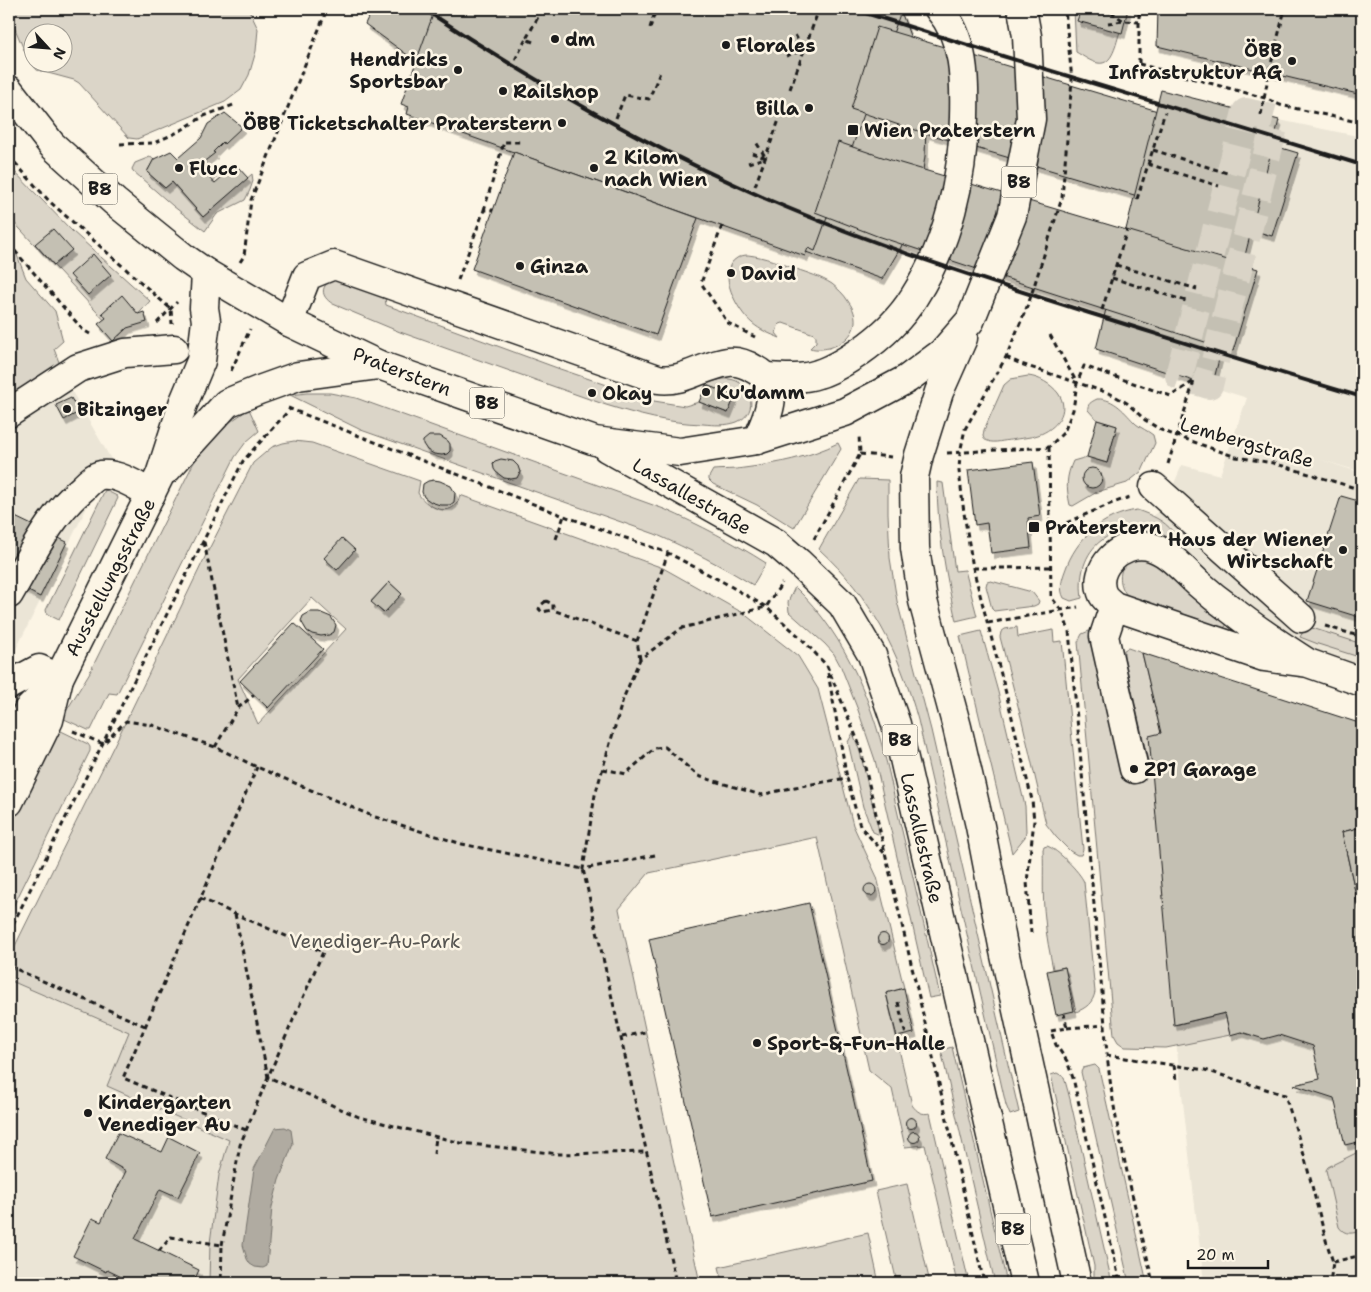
<svg xmlns="http://www.w3.org/2000/svg" width="1371" height="1292" font-family="'Shantell Sans',sans-serif">
  <defs>
    <filter id="shadow"><feDropShadow dx="3" dy="5.5" stdDeviation="0" flood-color="#0004"/></filter>
  </defs>
  <rect width="100%" height="100%" fill="#fcf5e5"/>
  <filter id="ink" filterUnits="userSpaceOnUse"><feTurbulence type="fractalNoise" baseFrequency=".02" numOctaves="2"/><feDisplacementMap in="SourceGraphic" scale="10" xChannelSelector="R" yChannelSelector="G"/><feConvolveMatrix kernelMatrix="1 2 1 2 8 2 1 2 1" color-interpolation-filters="sRGB"/></filter>
  <g filter="url(#ink)">
    <g fill="#ebe5d6">
      <polygon points="1279,120 1362,137 1362,472 1318,459 1362,473 1362,686 1187,633 1152,540 1154,516 1170,493 1182,465 1220,475 1247,398 1212,387"/>
      <polygon points="67,383 111,459 9,663 9,425"/>
      <polygon points="1142,653 1362,724 1362,1283 1204,1283 1174,1025"/>
      <polygon points="9,980 129,1032 107,1086 229,1140 219,1175 210,1243 209,1283 9,1283"/>
    </g>
    <g fill="#dbd5c8" stroke="#7c7872" fill-rule="evenodd">
      <path d="M17,9h230l2,1 9,19 -2,22 -7,24 -8,15 -16,12 -88,37 -8,-1 -50,-55 -5,-3 -37,-10 -9,-11 -19,-44v-3zM32,32h30v30h-30z"/>
      <path d="M1074,9h7l-3,12 42,11c-4,10 -7,34 -22,31 -7,-1 -15,-7 -22,-11z"/>
      <polygon points="150,157 154,159 147,172 165,188 172,182 203,217 252,174 253,181 250,190 245,200 217,214 205,231 173,206 133,171 132,169 135,163"/>
      <polygon points="9,166 72,231 150,301 119,336 9,217"/>
      <polygon points="9,235 26,278 55,311 63,341 54,349 67,383 9,424"/>
      <path d="M748,255c17,2 32,8 48,14 12,4 25,8 36,15 6,5 12,10 16,17 15,20 5,40 -19,47 -6,1 -12,2 -19,0l6,-6v-5l-2,-3 -31,-11 -3,1 -2,2 -2,7 4,5c-10,-4 -20,-8 -28,-15 -14,-11 -37,-52 -15,-65 3,-2 7,-3 11,-3z"/>
      <path d="M334,278l51,19 1,8 174,64 94,32 31,5 14,-4 29,11 6,-17 -28,-11v-2c7,-1 15,-5 23,-4 22,2 32,33 8,43 -11,4 -23,3 -34,2 -36,-1 -64,-9 -97,-19l-206,-73 -67,-28c-13,-8 -13,-18 1,-26z"/>
      <path d="M1028,376c11,1 23,8 30,17 13,18 -2,36 -20,42 -8,3 -18,3 -27,5 -6,0 -17,4 -23,1 -4,-1 -4,-2 -5,-5l1,-6 20,-45 7,-6z"/>
      <path d="M307,393h23l26,5 308,111c36,16 69,33 102,54l-13,22c-31,-19 -64,-36 -98,-51l-294,-104 -71,-35z"/>
      <path d="M1097,399c18,-1 28,14 39,25 5,4 12,7 17,11l2,8 -13,28 -15,12 -30,9 -24,14 -3,-1c-4,-18 -4,-28 3,-44l14,-4 20,6 10,-37 -20,-6 -9,-10c-1,-6 3,-8 9,-11z"/>
      <polygon points="249,409 259,431 246,442 235,457 117,694 109,693 91,730 88,730 62,718 90,672 193,464 206,444 230,422"/>
      <path d="M294,441l18,2 108,38 -2,12c6,12 29,25 39,10 2,-2 2,-5 3,-8l203,73 80,45 55,43 20,33 35,136 24,52 27,111 -18,5 26,112c5,7 10,10 18,8l39,170h-12l-32,-138 -20,2 -13,-58 -23,-19 -52,-233 -168,36 -30,36 81,374h-491l1,-40 9,-68 10,-35 -122,-54 22,-54 -120,-52v-22l117,-237 80,-166 47,-92 19,-16 11,-4zM389,582l13,12 -19,19 -12,-12zM312,598l34,31 -88,95 -20,-45z"/>
      <path d="M838,443l3,6 -47,79 -37,-23 -44,-21 -4,-4v-3l4,-7c11,-1 21,0 31,-2 32,-4 66,-11 94,-25z"/>
      <path d="M859,479l29,1v33l2,45 7,43 34,129 88,382 -9,3 -4,-10 -88,-385c-19,-69 -46,-122 -99,-171z"/>
      <path d="M937,482l6,1 12,88 10,-1 12,46 -21,5c-10,-46 -19,-92 -19,-139z"/>
      <polygon points="105,490 117,496 118,498 59,620 47,614 46,610"/>
      <path d="M1137,510c14,5 27,10 36,22l-1,4 -4,1c-48,-21 -94,5 -86,61l-11,3 -7,-3c-5,-9 -2,-19 1,-27 11,-33 38,-56 72,-61z"/>
      <path d="M1150,557l77,64 -1,5 -4,3 -92,-31c-10,-8 -14,-26 -3,-36 5,-4 17,-4 23,-5z"/>
      <polygon points="991,581 1032,592 1039,601 1038,604 1034,606 994,611 992,609 986,586 987,582"/>
      <path d="M795,587c53,50 79,120 95,190 3,13 5,25 8,37 15,61 28,121 42,182l-11,2 -54,-238 -17,-50 -17,-43 -7,-13 -9,-10 -36,-32 -1,-10z"/>
      <polygon points="1017,627 1018,637 1053,630 1054,642 1062,641 1083,849 1081,855 1077,855 1070,851 1056,837 1046,824 1023,725 1000,637 1001,632 1005,629"/>
      <polygon points="1312,628 1362,644 1362,658 1318,644 1300,637 1303,632"/>
      <polygon points="981,631 998,692 1025,806 1026,831 1025,837 1012,853 960,636"/>
      <polygon points="1089,631 1121,772 1149,765 1124,656 1124,650 1128,648 1142,653 1161,733 1175,1025 1225,1013 1230,1035 1166,1048 1125,1047 1118,1042 1114,1035 1078,642 1082,634"/>
      <polygon points="57,729 88,744 90,747 90,751 9,915 9,823 48,744"/>
      <polygon points="853,733 860,752 880,835 873,832 863,807 848,742"/>
      <path d="M1047,846c10,3 33,26 37,36l11,110c-2,11 -9,16 -19,20l-11,-45 -12,2c-3,-16 -7,-33 -8,-50 -3,-23 -1,-47 -2,-70l1,-2z"/>
      <polygon points="952,1047 1007,1283 995,1283 941,1050"/>
      <polygon points="1095,1065 1099,1069 1147,1283 1129,1283 1081,1072 1083,1068"/>
      <polygon points="1057,1073 1064,1077 1070,1099 1112,1283 1094,1283 1094,1266 1051,1075"/>
      <path d="M1362,1150v81c-9,2 -17,5 -23,-4l-13,-57 2,-3z"/>
      <polygon points="907,1184 930,1283 897,1283 876,1191"/>
      <polygon points="868,1233 879,1283 723,1283 719,1267"/>
    </g>
    <polygon fill="#b0aba1" stroke="#75726c" points="285,1127 291,1130 293,1144 279,1180 272,1207 267,1266 263,1268 255,1267 250,1264 247,1259 243,1245 254,1169 275,1128"/>
    <g fill="#c4c0b3" stroke="#1c1c1c" filter="url(#shadow)">
      <polygon points="372,9 895,9 898,15 902,14 916,52 923,86 926,125 925,156 920,192 912,221 901,247 882,279 806,252 729,223 628,179 528,129 462,92 417,62 365,24"/>
      <polygon points="435,9 885,9 900,14 815,251 808,248 805,256 407,114 409,107 401,104"/>
      <polygon points="1081,9 1128,9 1122,33 1077,21"/>
      <polygon points="1158,9 1362,9 1362,95 1157,46"/>
      <polygon points="877,27 1298,153 1272,236 902,126 851,109"/>
      <polygon points="1161,90 1279,120 1212,387 1096,349"/>
      <polygon points="225,113 242,127 224,144 223,142 213,152 215,153 201,164 214,171 210,179 215,183 236,165 248,178 203,217 172,182 165,188 147,172 154,159 171,151 178,158 201,138 208,124"/>
      <polygon points="838,142 897,162 1258,269 1233,351 980,270 877,236 815,212"/>
      <polygon points="514,152 698,218 656,335 472,269"/>
      <polygon points="53,229 72,250 54,265 35,244"/>
      <polygon points="93,254 111,275 88,295 70,275"/>
      <polygon points="122,295 138,314 144,312 147,322 127,328 113,341 98,324 106,318 102,313"/>
      <polygon points="706,385 735,396 728,413 699,402"/>
      <polygon points="71,398 79,412 64,420 56,405"/>
      <polygon points="1097,420 1117,426 1107,463 1087,457"/>
      <polygon points="429,436 440,436 448,441 450,444 450,451 447,454 442,455 434,454 427,450 423,444 423,441"/>
      <polygon points="501,459 513,461 518,466 520,472 517,478 511,479 504,478 496,472 494,469 493,463 495,461"/>
      <polygon points="1033,462 1040,516 1028,518 1031,548 991,553 987,523 975,525 968,470"/>
      <circle cx="1092" cy="478" r="10"/>
      <polygon points="434,480 440,481 451,486 455,493 454,502 450,505 440,505 431,502 424,497 422,492 423,484 428,481"/>
      <polygon points="1341,496 1362,502 1362,618 1307,601"/>
      <polygon points="9,514 67,542 40,597 9,581"/>
      <polygon points="342,538 355,550 337,570 324,558"/>
      <polygon points="389,582 402,594 384,613 371,602"/>
      <polygon points="310,612 319,612 331,617 336,625 334,632 329,635 321,636 312,634 307,631 301,621 303,616"/>
      <polygon points="294,623 323,649 268,708 240,681"/>
      <polygon points="1142,653 1362,724 1362,827 1342,832 1362,922 1362,1141 1345,1145 1334,1098 1294,1085 1320,1079 1313,1046 1279,1035 1264,1039 1241,1032 1230,1035 1225,1013 1174,1025 1149,736 1161,733"/>
      <polygon points="1362,827 1362,913 1360,914 1342,832"/>
      <circle cx="870" cy="890" r="6"/>
      <polygon points="809,903 872,1181 712,1217 649,939"/>
      <circle cx="883" cy="939" r="5.5"/>
      <polygon points="1065,967 1074,1011 1056,1015 1047,971"/>
      <polygon points="904,988 914,1033 897,1037 886,993"/>
      <circle cx="911" cy="1123" r="5.5"/>
      <circle cx="914" cy="1137" r="5.5"/>
      <polygon points="118,1133 162,1152 169,1137 200,1153 178,1197 160,1189 135,1239 199,1270 193,1283 134,1283 107,1270 106,1272 73,1256 92,1218 101,1222 126,1171 105,1159"/>
    </g>
    <g fill="none" stroke-linecap="round" stroke-linejoin="round">
      <polygon stroke="#dad4c7" stroke-width="28" stroke-dasharray="28 14" stroke-linecap="butt" points="1246,112 1276,119 1209,385 1179,376"/>
      <g stroke="#1c1c1c" stroke-width="31">
        <g id="minor">
          <path d="M289,322l18,-46 27,-11 324,114c25,4 46,-14 70,-17 9,-1 18,2 26,7 29,15 14,48 3,71"/>
          <path d="M765,377c17,1 36,3 53,-3 14,-4 28,-13 40,-21 22,-15 42,-33 56,-56 34,-53 49,-118 50,-180 1,-38 1,-78 -25,-108"/>
          <polyline points="9,413 78,368 125,353 174,349"/>
          <polyline points="1154,487 1301,618"/>
          <path d="M9,594c22,-37 40,-78 74,-106 5,-5 12,-12 18,-13 17,-2 36,11 50,19"/>
          <polyline points="1114,606 1104,636 1134,769"/>
          <path d="M1308,663c-27,-17 -54,-35 -79,-55 -10,-7 -20,-15 -30,-24 -15,-13 -30,-33 -51,-38 -27,-6 -57,23 -45,49 3,5 8,8 11,11l150,51 44,6 54,19"/>
          <polyline points="9,685 39,669 59,678"/>
        </g>
      </g>
      <g stroke="#1c1c1c" stroke-width="31">
        <g id="major">
          <polyline points="9,90 52,145 115,202 183,257 206,273 289,322 379,365 595,441 680,452 757,440 845,412 907,379 942,353 970,321 1012,216 1031,119 1027,36 1022,9"/>
          <polyline points="963,338 939,392 919,455 914,477 915,548 923,601 957,727 980,826 1004,951 1077,1283"/>
          <polyline points="607,448 776,543 798,562 842,604 872,655 896,724 1025,1283"/>
          <polyline points="167,469 227,403 259,390 298,376 379,365"/>
          <polyline points="9,750 28,710 58,680"/>
          <polyline points="9,802 49,720 59,678 160,475 183,404 201,361 206,321 204,308 206,273"/>
        </g>
      </g>
      <g stroke="#1c1c1c" stroke-width="3" stroke-dasharray="5 4" stroke-linecap="butt">
        <polyline points="1111,12 1124,21"/>
        <polyline points="1108,23 1124,21 1139,22"/>
        <polyline points="650,28 656,9"/>
        <polyline points="795,35 804,50"/>
        <polyline points="533,42 526,39 542,10"/>
        <polyline points="786,56 804,50 790,45"/>
        <polyline points="515,60 526,39"/>
        <polyline points="1139,64 1265,98 1280,105 1362,123"/>
        <polyline points="1133,80 1139,64 1139,9"/>
        <polyline points="790,89 819,9"/>
        <polyline points="1261,115 1269,72 1285,9"/>
        <polyline points="616,118 625,95 649,99 661,70"/>
        <polyline points="120,144 154,143 180,131 204,116 236,104"/>
        <polyline points="1153,150 1227,173"/>
        <polyline points="752,153 766,158 756,142"/>
        <polyline points="9,156 49,201 171,309 172,324"/>
        <polyline points="748,163 765,158"/>
        <polyline points="1148,164 1219,186"/>
        <polyline points="755,186 779,120"/>
        <polyline points="1137,199 1165,112"/>
        <polyline points="484,210 504,142 523,142"/>
        <polyline points="722,226 701,283 728,323 755,337"/>
        <polyline points="9,244 83,330 90,334"/>
        <polyline points="240,262 244,256 251,200 327,9"/>
        <polyline points="1116,265 1197,289"/>
        <polyline points="1112,278 1189,302"/>
        <polyline points="458,280 484,210 493,210"/>
        <polyline points="1102,310 1127,230"/>
        <polyline points="157,323 177,302"/>
        <polyline points="1050,335 1077,383"/>
        <polyline points="1006,357 1021,364 1111,394 1127,403 1145,420 1161,430 1177,436 1236,457 1273,463 1362,490"/>
        <polyline points="231,371 250,329"/>
        <polyline points="288,408 564,516 668,553 725,583 766,607 800,637 827,666 860,746 930,1044 984,1283"/>
        <path d="M1049,447l2,150 11,14 7,20 36,394c4,88 29,173 48,258"/>
        <polyline points="947,453 1049,447 1064,432 1073,410 1077,383 1084,366 1171,396 1194,381"/>
        <polyline points="860,454 891,457"/>
        <polyline points="1168,464 1194,381"/>
        <polyline points="1050,530 1110,504 1130,497"/>
        <polyline points="556,539 564,516"/>
        <polyline points="814,539 860,454 859,435"/>
        <polyline points="204,542 238,708"/>
        <polyline points="973,568 1000,568 1051,567"/>
        <polyline points="546,600 546,601 553,604 553,610 637,641"/>
        <polyline points="546,601 541,605 539,609 542,612 553,610"/>
        <polyline points="988,623 1078,607"/>
        <polyline points="1325,626 1362,637"/>
        <polyline points="640,659 637,641 668,553"/>
        <polyline points="828,673 847,778"/>
        <polyline points="73,731 103,744 126,721 152,725 215,747 257,767 372,816 462,844 583,869 676,1283"/>
        <polyline points="215,747 238,708 254,695"/>
        <polyline points="603,769 627,774 630,770 655,748 665,747 698,776 761,795 795,787 847,778 860,826 885,854"/>
        <polyline points="655,855 583,869 595,795 623,699 640,659 682,628 766,607 782,583"/>
        <polyline points="200,898 235,914 323,952 268,1077 240,1145 222,1245"/>
        <polyline points="235,914 268,1077 359,1117 461,1143 559,1154 647,1152"/>
        <polyline points="9,932 243,461 290,409"/>
        <polyline points="1031,933 1027,882 1034,821 1032,800 1007,697 973,568 964,513 959,471 960,453 965,429 1006,357 1029,302 1062,198 1072,80 1065,9"/>
        <polyline points="9,966 145,1026"/>
        <polyline points="898,1002 909,1048 930,1044"/>
        <polyline points="1067,1028 1105,1025"/>
        <polyline points="1051,1031 1067,1028 1064,1014"/>
        <polyline points="1052,1034 1056,1045 1067,1061 1073,1078 1120,1283"/>
        <polyline points="622,1037 645,1032"/>
        <polyline points="1106,1055 1205,1070 1285,1095 1304,1155 1327,1244 1333,1262 1330,1283"/>
        <polyline points="1174,1065 1176,1081"/>
        <polyline points="246,1130 123,1078 257,767"/>
        <polyline points="434,1154 436,1137"/>
        <polyline points="159,1251 171,1237 222,1245 221,1283"/>
        <polyline points="1333,1262 1362,1255"/>
        <polyline points="221,1281 233,1281"/>
        <polyline points="632,1283 675,1278"/>
      </g>
      <use href="#minor" stroke="#fcf5e5" stroke-width="28"/>
      <use href="#major" stroke="#fcf5e5" stroke-width="28"/>
      <g stroke="#1c1c1c" stroke-width="4">
        <path d="M424,9c110,73 224,138 345,191 102,44 208,78 314,111 93,29 186,59 279,86"/>
        <polyline points="853,9 996,54 1362,165"/>
      </g>
    </g>
  </g>
  <g fill="#1c1c1c" stroke="#fcf5e5" stroke-width="2">
    <circle cx="555" cy="39" r="5"/>
    <circle cx="726" cy="45" r="5"/>
    <circle cx="1292" cy="61" r="5"/>
    <circle cx="458" cy="70" r="5"/>
    <circle cx="503" cy="91" r="5"/>
    <circle cx="809" cy="108" r="5"/>
    <circle cx="562" cy="123" r="5"/>
    <rect x="847" y="124" width="12" height="12" rx="2.5"/>
    <circle cx="179" cy="168" r="5"/>
    <circle cx="594" cy="168" r="5"/>
    <circle cx="520" cy="266" r="5"/>
    <circle cx="731" cy="273" r="5"/>
    <circle cx="706" cy="392" r="5"/>
    <circle cx="592" cy="393" r="5"/>
    <circle cx="67" cy="409" r="5"/>
    <rect x="1028" y="521" width="12" height="12" rx="2.5"/>
    <circle cx="1343" cy="550" r="5"/>
    <circle cx="1134" cy="769" r="5"/>
    <circle cx="757" cy="1043" r="5"/>
    <circle cx="88" cy="1113" r="5"/>
  </g>
  <g text-anchor="middle" stroke-width="5" stroke-linejoin="round" paint-order="stroke">
    <g fill="#fcf5e5" stroke="#5f5d58" stroke-width="1">
      <rect x="1001.5" y="166.5" width="35" height="31" rx="4"/>
      <rect x="82.5" y="173.5" width="35" height="31" rx="4"/>
      <rect x="469.5" y="387.5" width="35" height="31" rx="4"/>
      <rect x="882.5" y="724.5" width="35" height="31" rx="4"/>
      <rect x="995.5" y="1213.5" width="35" height="31" rx="4"/>
    </g>
    <g font-size="18" font-weight="bold" fill="#1c1c1c">
      <text x="1019" y="188">B8</text>
      <text x="100" y="195">B8</text>
      <text x="487" y="409">B8</text>
      <text x="900" y="746">B8</text>
      <text x="1013" y="1235">B8</text>
    </g>
    <g font-size="19" font-weight="bold" fill="#1c1c1c" stroke="#fcf5e5" text-anchor="start">
      <text x="565" y="46">dm</text>
      <text x="736" y="52">Florales</text>
      <text x="1282" y="57" text-anchor="end">ÖBB<tspan x="1282" dy="22">Infrastruktur AG</tspan></text>
      <text x="448" y="66" text-anchor="end">Hendricks<tspan x="448" dy="22">Sportsbar</tspan></text>
      <text x="513" y="98">Railshop</text>
      <text x="799" y="115" text-anchor="end">Billa</text>
      <text x="552" y="130" text-anchor="end">ÖBB Ticketschalter Praterstern</text>
      <text x="864" y="137">Wien Praterstern</text>
      <text x="604" y="164">2 Kilom<tspan x="604" dy="22">nach Wien</tspan></text>
      <text x="189" y="175">Flucc</text>
      <text x="530" y="273">Ginza</text>
      <text x="741" y="280">David</text>
      <text x="716" y="399">Ku'damm</text>
      <text x="602" y="400">Okay</text>
      <text x="77" y="416">Bitzinger</text>
      <text x="1045" y="534">Praterstern</text>
      <text x="1333" y="546" text-anchor="end">Haus der Wiener<tspan x="1333" dy="22">Wirtschaft</tspan></text>
      <text x="1144" y="776">ZP1 Garage</text>
      <text x="767" y="1050">Sport-&amp;-Fun-Halle</text>
      <text x="98" y="1109">Kindergarten<tspan x="98" dy="22">Venediger Au</tspan></text>
    </g>
    <g font-size="19" fill="#1c1c1c" stroke="#fcf5e5">
      <text transform="translate(402 371) rotate(21)" y="7">Praterstern</text>
      <text transform="translate(1247 442) rotate(16)" y="7">Lembergstraße</text>
      <text transform="translate(692 496) rotate(30)" y="7">Lassallestraße</text>
      <text transform="translate(110 577) rotate(-63)" y="7">Ausstellungsstraße</text>
      <text transform="translate(922 838) rotate(77)" y="7">Lassallestraße</text>
    </g>
    <g font-size="19" fill="#555450" stroke="#fcf5e5">
      <text x="375" y="948">Venediger-Au-Park</text>
    </g>
  </g>
  <rect width="1371" height="1292" fill="none" stroke="#fcf5e5" stroke-width="30"/>
  <rect x="15" y="15" width="1341" height="1262" fill="none" stroke="#1c1c1c" stroke-width="2" filter="url(#ink)"/>
  <g transform="translate(48 48) rotate(116)"><circle r="24" fill="#fcf5e5" stroke="#a29e95"/>
  <path d="M0-4L9 19L0 12L-9 19Z" fill="#1c1c1c"/>
  <text y="-8" font-size="14" font-weight="bold" text-anchor="middle" fill="#1c1c1c">N</text>
  </g>
  <path d="M1188 1260v8h80v-8" fill="none" stroke="#1c1c1c" stroke-width="2.5"/>
  <text x="1196" y="1260" font-size="15" fill="#1c1c1c" stroke="#fcf5e5" stroke-width="4" paint-order="stroke">20 m</text>
</svg>
